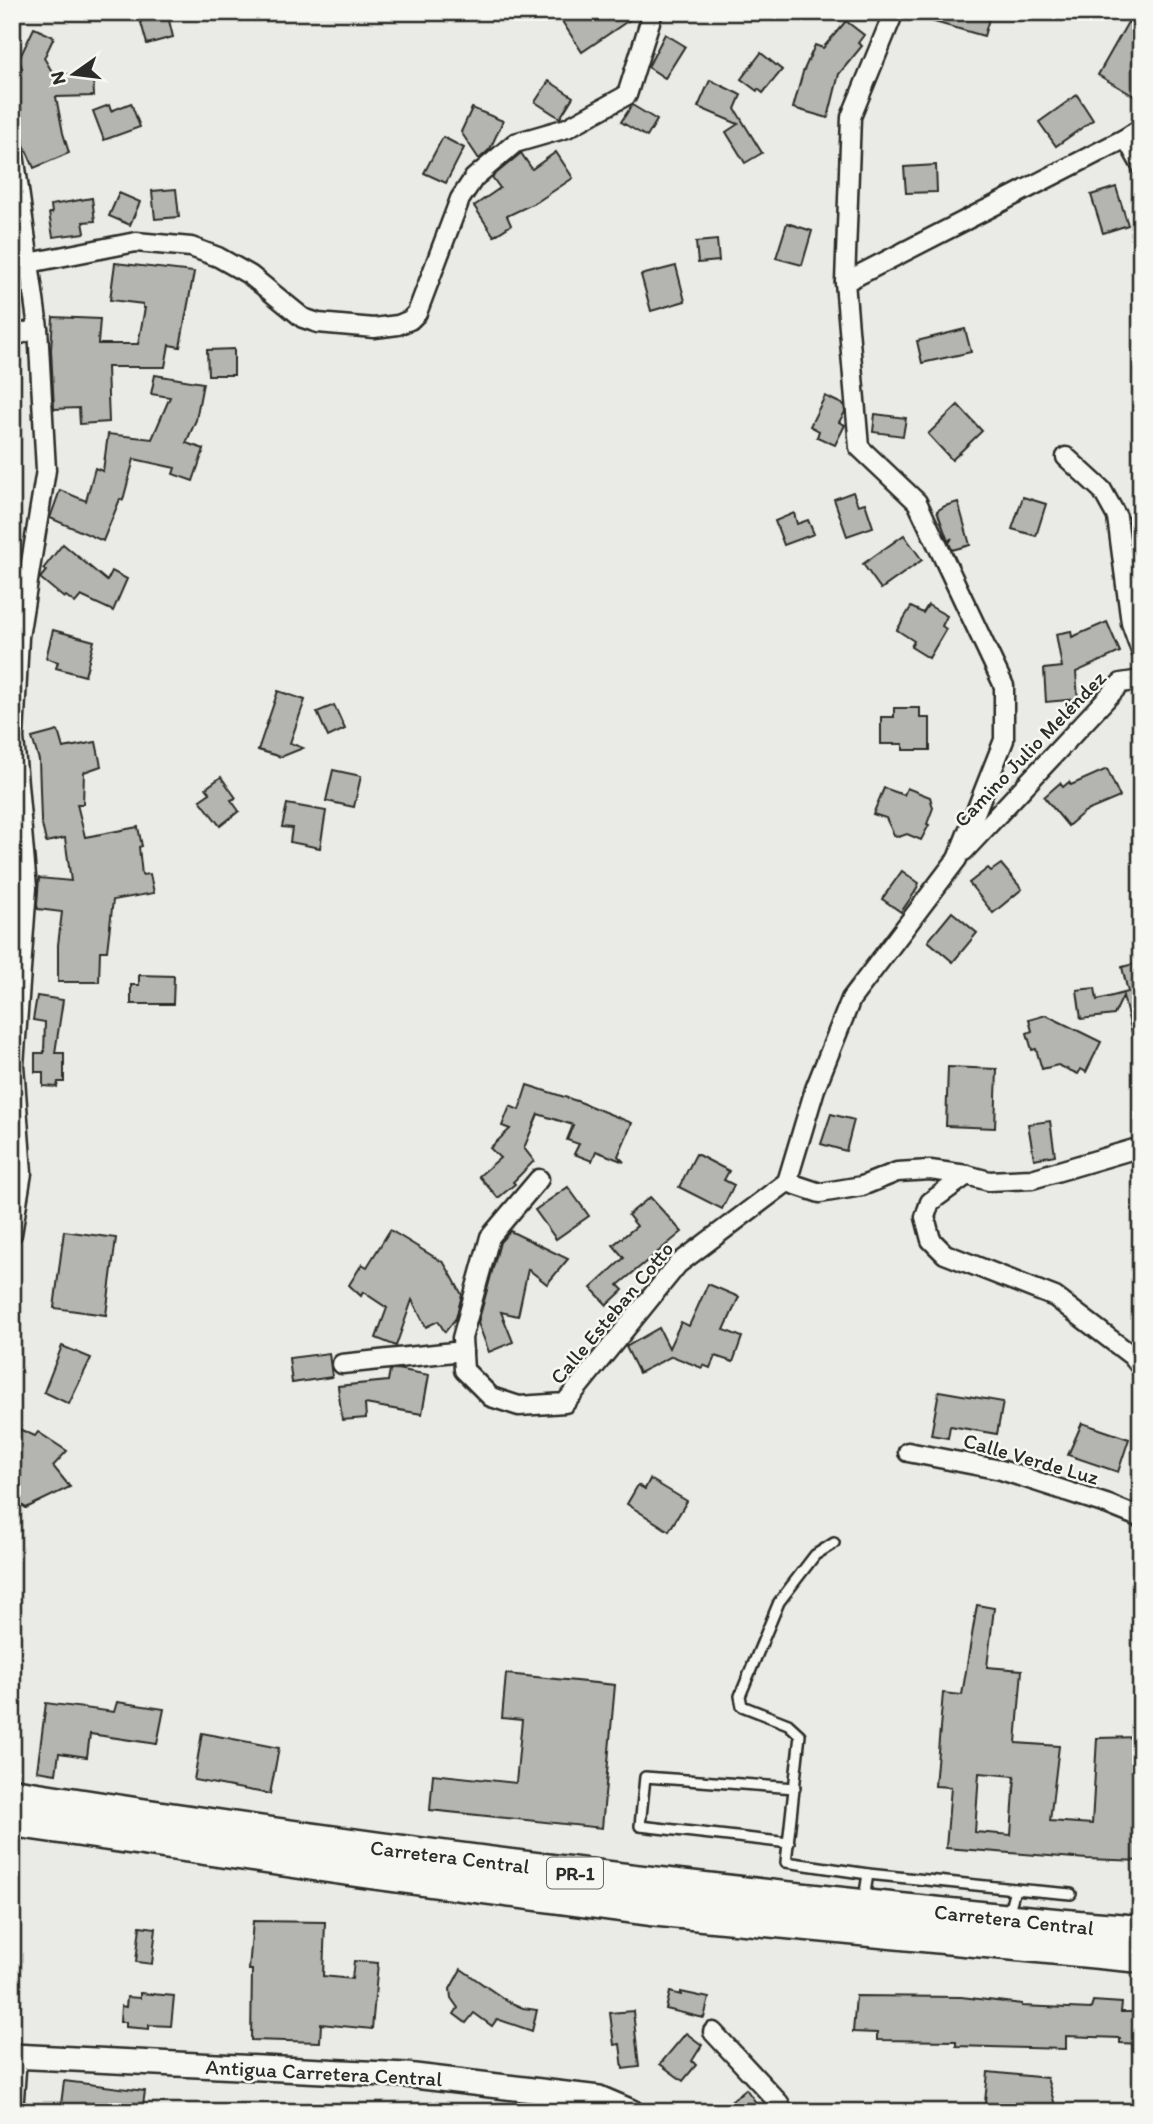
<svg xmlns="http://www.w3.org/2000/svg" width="1153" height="2124" font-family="Itim,sans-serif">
  <rect width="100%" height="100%" fill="#eaeae6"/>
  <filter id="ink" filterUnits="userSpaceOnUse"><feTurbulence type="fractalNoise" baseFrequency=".0143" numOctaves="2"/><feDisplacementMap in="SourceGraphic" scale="14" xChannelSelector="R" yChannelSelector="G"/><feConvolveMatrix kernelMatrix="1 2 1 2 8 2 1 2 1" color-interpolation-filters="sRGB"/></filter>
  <g filter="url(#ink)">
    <g fill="#b4b4b1" stroke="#2b2b2b" stroke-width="2" fill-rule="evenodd">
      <polygon points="138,12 167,12 173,37 147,44"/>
      <polygon points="556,12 641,12 582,52"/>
      <polygon points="914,12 991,12 984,36 913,16"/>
      <polygon points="846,21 864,35 858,43 862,46 839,74 828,118 793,108 803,72 815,45 823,48"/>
      <polygon points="1128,22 1141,29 1141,86 1134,96 1098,75"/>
      <polygon points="34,28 54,37 44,58 54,75 93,74 94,96 56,97 63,133 69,153 34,168 24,145 19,93 14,77 16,75 14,70 22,68 19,59"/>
      <polygon points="665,34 685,46 665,78 648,67"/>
      <polygon points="761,53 782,70 763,93 758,89 757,91 741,79"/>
      <polygon points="710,80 741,95 735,109 762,153 745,163 726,132 738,124 698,107"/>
      <polygon points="549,81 573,97 560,118 535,102"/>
      <polygon points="1077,95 1093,120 1056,146 1039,122"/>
      <polygon points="131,103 140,127 104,140 93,111 109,105 111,111"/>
      <polygon points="632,105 657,120 647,137 621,122"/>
      <polygon points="472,108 503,121 490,149 479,159 461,132"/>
      <polygon points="443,137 464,148 446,183 424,173"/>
      <polygon points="556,152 573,178 537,202 507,216 511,225 494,236 474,206 500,188 492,177 521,153 532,169"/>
      <polygon points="936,165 937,192 906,193 904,167"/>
      <polygon points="1116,187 1128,225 1103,233 1091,195"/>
      <polygon points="176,189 179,217 155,219 152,191"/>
      <polygon points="119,193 140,202 130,225 109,216"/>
      <polygon points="92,198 95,221 83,222 85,233 53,237 49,213 52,213 51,205"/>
      <polygon points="787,223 812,231 802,265 776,258"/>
      <polygon points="717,240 719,261 698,263 696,242"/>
      <polygon points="115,263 194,272 180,347 169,345 165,367 107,367 109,422 80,424 79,408 54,409 51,350 53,317 100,319 98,344 138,344 145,308 143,308 143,304 110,300"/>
      <polygon points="676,266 685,301 651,311 641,275"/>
      <polygon points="965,329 971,352 922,363 917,341"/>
      <polygon points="234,349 234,375 208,375 207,350"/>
      <polygon points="155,375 203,383 196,420 186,443 204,449 193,481 173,474 175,468 134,459 123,500 120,499 103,541 50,518 60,490 86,501 95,468 103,471 108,434 152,439 170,397 151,394"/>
      <polygon points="825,396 844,405 845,412 839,422 845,425 835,445 817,437 819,431 810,426"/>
      <polygon points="958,405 982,431 952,460 928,434"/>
      <polygon points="875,414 906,418 903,436 873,432"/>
      <polygon points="853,492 858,505 865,503 873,527 847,536 834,499"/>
      <polygon points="1023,497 1046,504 1036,536 1012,529"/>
      <polygon points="958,502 970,545 952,550 949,543 952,538 948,541 937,511 945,506"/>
      <polygon points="794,513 797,524 808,520 814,534 784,545 775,521"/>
      <polygon points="904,535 922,560 881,589 863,564"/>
      <polygon points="63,544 107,581 112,571 127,579 113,611 81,596 75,603 66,596 64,598 40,578 46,571 43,569"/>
      <polygon points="928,605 947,616 942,626 946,629 929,658 911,647 914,641 897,630 911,607 923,613"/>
      <polygon points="1107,622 1120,652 1076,672 1078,699 1046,702 1044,669 1062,667 1056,634 1071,631 1072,637"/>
      <polygon points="53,630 94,641 85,676 56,668 58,662 46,658"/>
      <polygon points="278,691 305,700 290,743 303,748 281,757 258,750"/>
      <polygon points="334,705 345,729 328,737 317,712"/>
      <polygon points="894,708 920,708 920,718 930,718 930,750 903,750 903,744 881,744 881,717 894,717"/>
      <polygon points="58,731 63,748 96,742 101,766 84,772 83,804 77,804 85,837 138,827 142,846 139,847 142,875 150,874 154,893 113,900 107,951 100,951 99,982 58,982 58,945 62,912 38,909 37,905 39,878 71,881 65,838 46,842 41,820 39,760 32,738"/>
      <polygon points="1107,769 1120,797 1084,812 1068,826 1044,797 1060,783 1063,787 1069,782 1071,785"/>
      <polygon points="333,770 361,776 354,807 326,801"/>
      <polygon points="221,777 236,798 231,800 239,811 220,826 200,800 210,793 206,788"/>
      <polygon points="884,788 904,795 907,788 930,797 933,808 927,824 929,825 921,840 907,834 899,837 894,835 886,818 873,814"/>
      <polygon points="287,804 326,811 320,848 290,842 292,828 282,827"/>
      <polygon points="1001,864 1022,889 993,913 969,883 988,868 991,871"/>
      <polygon points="902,871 919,883 915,892 901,912 882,899"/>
      <polygon points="952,912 977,933 953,962 928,941"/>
      <polygon points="1141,962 1141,1044 1135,1045 1123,996 1114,1015 1081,1019 1077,990 1095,988 1097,1000 1128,992 1122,967"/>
      <polygon points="139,975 174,976 173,1004 131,1004 131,985 139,985"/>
      <polygon points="37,996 63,1000 55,1053 64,1053 64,1082 58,1082 57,1087 43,1086 43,1072 35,1072 35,1053 44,1053 45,1022 33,1020"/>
      <polygon points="1046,1015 1101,1042 1086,1072 1081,1069 1078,1074 1058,1065 1042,1069 1036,1049 1032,1050 1027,1033 1032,1031 1029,1020"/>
      <polygon points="948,1067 997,1069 995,1128 946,1126"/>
      <polygon points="527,1085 580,1102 632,1123 618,1156 624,1162 596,1151 592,1161 574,1154 579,1144 567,1140 573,1125 538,1114 524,1148 534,1161 513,1182 515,1184 498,1198 479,1176 500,1158 490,1148 510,1129 502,1126 510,1106 519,1110"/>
      <polygon points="831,1114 854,1120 846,1151 821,1144"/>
      <polygon points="1050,1121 1055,1155 1034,1159 1028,1124"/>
      <polygon points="696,1154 729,1171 724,1180 734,1185 722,1209 679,1187"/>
      <polygon points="568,1187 589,1216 556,1239 535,1210"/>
      <polygon points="650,1197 682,1232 618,1285 623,1290 607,1305 591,1288 624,1258 613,1245 637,1226 628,1215"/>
      <polygon points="390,1230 444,1263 453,1278 462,1295 456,1318 445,1332 438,1321 426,1327 412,1300 396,1346 376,1338 387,1308 363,1292 361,1296 349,1285 362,1264 367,1267"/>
      <polygon points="64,1231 116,1238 106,1315 54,1308"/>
      <polygon points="510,1231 568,1259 547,1284 528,1269 518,1316 501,1312 513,1342 489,1352 478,1323 500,1242"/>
      <polygon points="708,1284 739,1297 724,1330 742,1337 733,1362 715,1356 710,1368 703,1365 702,1368 672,1356 639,1373 626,1347 659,1328 669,1348 681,1322 689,1326"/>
      <polygon points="62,1346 91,1358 69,1404 44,1392"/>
      <polygon points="329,1353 332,1377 292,1383 289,1358"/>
      <polygon points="397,1369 429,1375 422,1414 365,1404 366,1418 342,1420 338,1386 388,1381 390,1370"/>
      <polygon points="939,1391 1003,1402 997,1434 950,1426 948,1438 931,1435"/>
      <polygon points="1082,1423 1129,1439 1118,1472 1068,1455"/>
      <polygon points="12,1426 35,1436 38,1432 67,1451 53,1466 70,1487 26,1508 12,1498"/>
      <polygon points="650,1479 687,1501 669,1531 627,1504 638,1485 645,1489"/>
      <path d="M977,1605l17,3 -7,59 35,3 -6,73 43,3 -9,75 42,3 5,-86 44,-1v124l-54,-2 -141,-11 5,-61 -16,-1 8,-93 19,2zM979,1773l36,3 -4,59 -36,-3z"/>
      <polygon points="506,1674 615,1685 602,1828 430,1810 433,1774 516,1783 522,1720 502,1718"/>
      <polygon points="117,1702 164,1709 157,1744 90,1734 87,1757 59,1753 56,1774 37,1771 46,1703 114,1712"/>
      <polygon points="202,1733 279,1748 270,1794 194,1780"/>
      <polygon points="253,1921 325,1922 323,1976 352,1979 354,1961 378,1963 372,2029 321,2024 320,2042 251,2040 252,1970 249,1970"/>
      <polygon points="140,1926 156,1928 152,1964 136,1962"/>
      <polygon points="461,1969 507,2001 523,2008 537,2010 532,2031 497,2019 492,2026 474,2013 466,2023 454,2014 458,2008 451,1998 450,1989"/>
      <polygon points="670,1992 681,1995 681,1992 709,1998 704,2018 666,2009"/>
      <polygon points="140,1993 174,1996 171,2026 149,2025 149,2029 126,2027 126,2022 120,2022 121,2006 126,2007 127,1997 140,1998"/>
      <polygon points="856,1996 961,1997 1022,2004 1022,2006 1091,2009 1093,2001 1122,2003 1121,2012 1141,2012 1141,2044 1120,2043 1120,2038 1066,2036 1066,2049 956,2046 956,2041 877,2040 877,2033 853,2032"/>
      <polygon points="633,2011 639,2067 623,2069 620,2044 614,2045 610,2013"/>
      <polygon points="686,2033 702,2045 692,2061 696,2065 683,2081 660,2064"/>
      <polygon points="988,2072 1047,2078 1057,2112 984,2112"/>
      <polygon points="64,2081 145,2091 142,2112 60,2112"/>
      <polygon points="746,2089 763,2112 717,2112"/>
    </g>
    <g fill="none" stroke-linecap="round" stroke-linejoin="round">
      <g stroke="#2b2b2b" stroke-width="14">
        <g id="service">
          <polyline points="834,1543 815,1555 779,1602 740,1696 742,1706 788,1724 800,1735 786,1862 868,1874"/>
          <polyline points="789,1843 640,1826 645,1777 795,1788"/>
          <polyline points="1015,1889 1071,1894"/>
          <polyline points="864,1899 868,1874 1015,1889 1008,1915"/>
        </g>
      </g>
      <g stroke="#2b2b2b" stroke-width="23">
        <g id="minor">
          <polyline points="1126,138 1141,165"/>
          <polyline points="12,139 38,328 46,470 19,637 14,738 27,888 14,1065 22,1173 12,1234"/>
          <polyline points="29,263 136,242 191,247 218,257 250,275 303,318 318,323 374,328 398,325 410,320 417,313 460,199 474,178 515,143 567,128 627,95 653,12"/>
          <polyline points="845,282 1126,138 1141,128"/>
          <polyline points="12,337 38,328"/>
          <polyline points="1066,457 1102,490 1117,517 1131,623 1141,651"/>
          <polyline points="964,851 1121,683 1141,680"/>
          <polyline points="967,1175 930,1202 925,1217 931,1240 945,1254 1055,1297 1131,1355 1141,1367"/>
          <polyline points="539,1179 490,1237 462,1338 464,1370 491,1397 519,1406 565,1403 678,1264 787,1182"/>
          <polyline points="787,1182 815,1089 851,999 957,859 1004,740 1004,686 917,502 859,447 845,282 851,117 894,12"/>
          <polyline points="787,1182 820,1193 862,1186 897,1172 930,1170 967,1175 989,1181 1032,1179 1141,1147"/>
          <polyline points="342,1364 463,1351"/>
          <polyline points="908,1452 1001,1470 1109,1505 1141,1518"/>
          <polyline points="713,2032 779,2103 784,2112"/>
          <polyline points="13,2112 17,2056"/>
        </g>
      </g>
      <g stroke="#2b2b2b" stroke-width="28">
        <polyline id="tertiary" points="12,2056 406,2075 599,2098 632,2112"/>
      </g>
      <g stroke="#2b2b2b" stroke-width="35">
        <g id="trunk">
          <path d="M12,1794c264,42 528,77 793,105 112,12 224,24 336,32"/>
          <polyline points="12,1821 370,1873 650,1910 1141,1957"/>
        </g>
      </g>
      <use href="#service" stroke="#f6f6f2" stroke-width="9"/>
      <use href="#minor" stroke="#f6f6f2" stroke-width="18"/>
      <use href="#tertiary" stroke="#f6f6f2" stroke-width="23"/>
      <use href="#trunk" stroke="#f6f6f2" stroke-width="30"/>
    </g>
  </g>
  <g text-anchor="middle" stroke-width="5" stroke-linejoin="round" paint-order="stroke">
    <rect fill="#f6f6f2" stroke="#686867" stroke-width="2" x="547" y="1857.5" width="56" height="31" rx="5"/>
    <g font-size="19" font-weight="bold" fill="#2b2b2b">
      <text x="575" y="1880">PR-1</text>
    </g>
    <g font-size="21" fill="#2b2b2b" stroke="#f6f6f2">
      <text transform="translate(1030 749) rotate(-46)" y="7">Camino Julio Meléndez</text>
      <text transform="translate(612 1313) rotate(-50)" y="7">Calle Esteban Cotto</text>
      <text transform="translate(1031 1459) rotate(16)" y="7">Calle Verde Luz</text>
      <text transform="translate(450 1857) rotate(7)" y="7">Carretera Central</text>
      <text transform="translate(1014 1920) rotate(6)" y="7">Carretera Central</text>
      <text transform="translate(324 2073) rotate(3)" y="7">Antigua Carretera Central</text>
    </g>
  </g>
  <rect width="1153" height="2124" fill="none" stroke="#f6f6f2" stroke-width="42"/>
  <rect x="21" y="21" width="1111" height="2082" fill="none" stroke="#2b2b2b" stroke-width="2.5" filter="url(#ink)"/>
  <g transform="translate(74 74) rotate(256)" stroke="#f6f6f2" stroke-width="5" paint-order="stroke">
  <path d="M0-5L12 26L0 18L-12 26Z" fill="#2b2b2b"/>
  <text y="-10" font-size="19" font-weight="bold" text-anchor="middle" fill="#2b2b2b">N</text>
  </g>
</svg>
